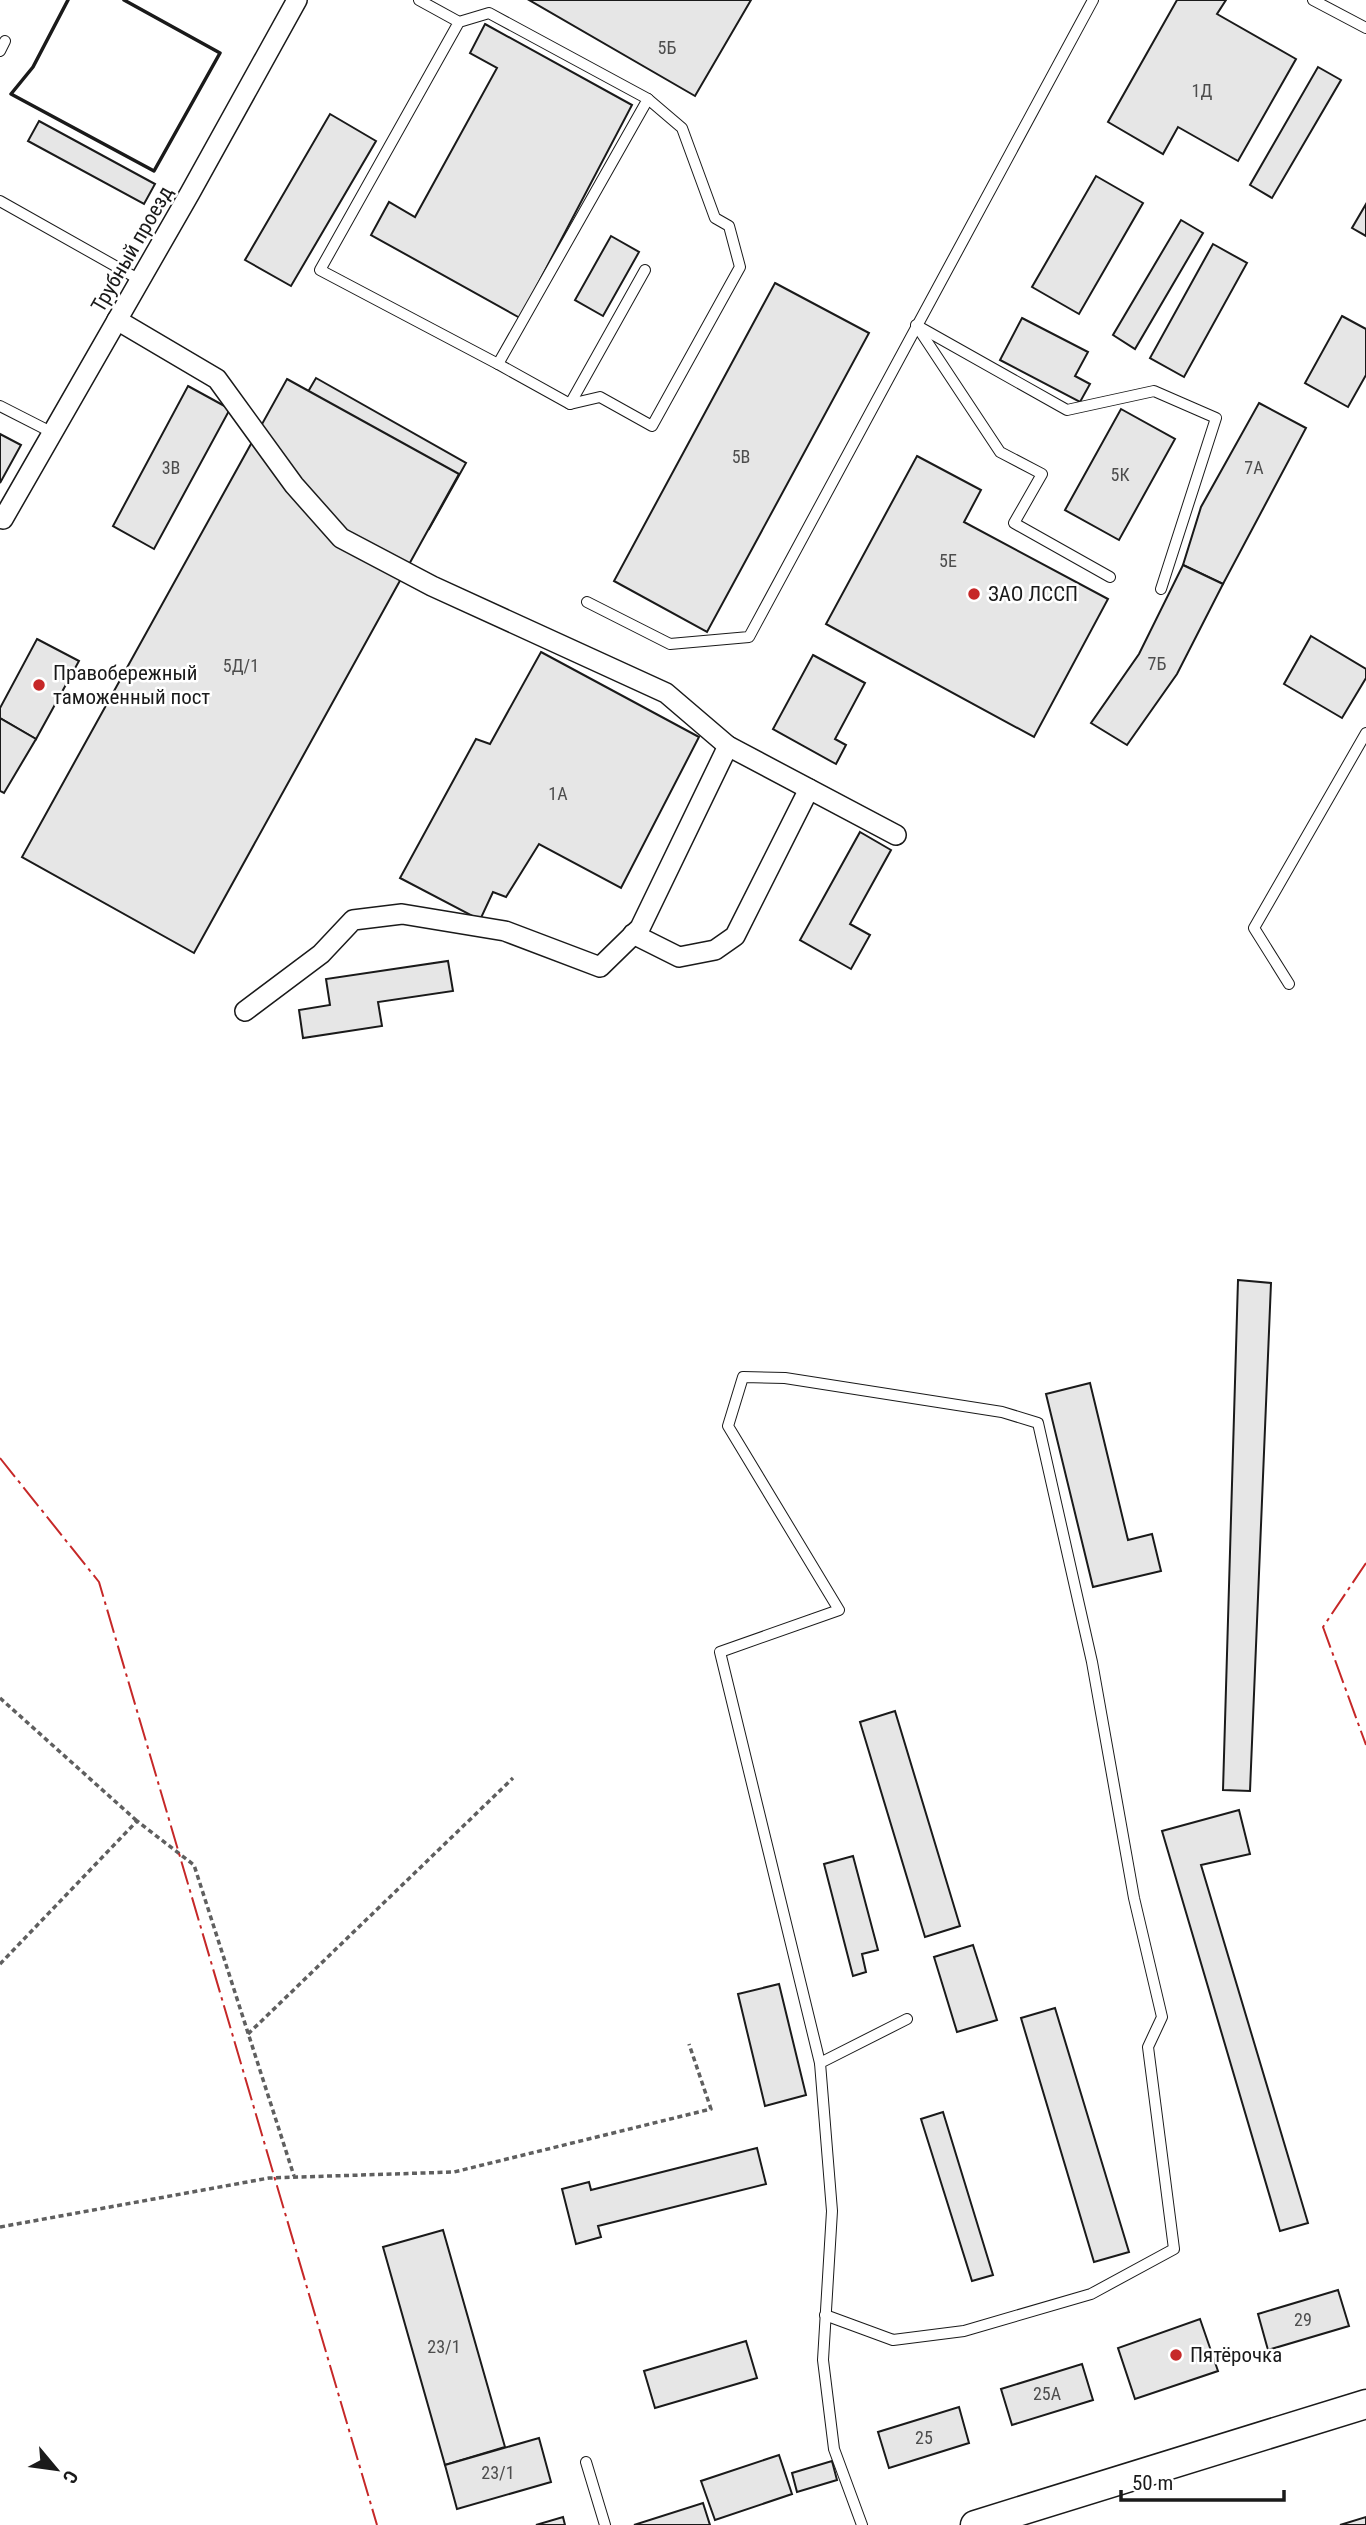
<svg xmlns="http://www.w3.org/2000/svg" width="1366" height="2525" font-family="'Roboto Condensed',sans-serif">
  <rect width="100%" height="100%" fill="#fff"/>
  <g fill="#e6e6e6" stroke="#1a1a1a" stroke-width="2">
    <polygon points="529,0 751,0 695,96"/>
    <polygon points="1177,0 1226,0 1217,14 1296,59 1238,161 1178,127 1163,154 1108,122"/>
    <polygon points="485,24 632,105 520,318 371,235 389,202 415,217 497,68 470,53"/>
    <polygon points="1318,67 1341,80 1272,198 1250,185"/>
    <polygon points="330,114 376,141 291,286 245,260"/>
    <polygon points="39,121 155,184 144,204 28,141"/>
    <polygon points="1096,176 1143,203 1079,314 1032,287"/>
    <polygon points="1366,204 1366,236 1352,228"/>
    <polygon points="1181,220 1203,233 1135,349 1113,335"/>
    <polygon points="611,236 639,252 603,316 575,300"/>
    <polygon points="1213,244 1247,263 1184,377 1150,358"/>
    <polygon points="775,283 869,333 707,632 614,581"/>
    <polygon points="1342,316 1366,329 1366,375 1348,407 1305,383"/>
    <polygon points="1022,318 1088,352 1075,376 1090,384 1080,402 1000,360"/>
    <polygon points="316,378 466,463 429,529 278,443"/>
    <polygon points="287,379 459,474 194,953 22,857"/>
    <polygon points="188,386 230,409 154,549 113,526"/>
    <polygon points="1259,403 1306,428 1223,584 1183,565 1201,507"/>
    <polygon points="1121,409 1175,439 1119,540 1065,510"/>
    <polygon points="0,434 21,445 0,483"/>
    <polygon points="917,456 981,490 964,522 1108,599 1034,737 826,624"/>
    <polygon points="1183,565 1223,584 1177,674 1127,745 1091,723 1139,654"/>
    <polygon points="1311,636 1366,669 1366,678 1342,718 1284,684"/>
    <polygon points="37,639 79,661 36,739 0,718 0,708"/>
    <polygon points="541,652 699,737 621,888 539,844 506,897 493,892 480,920 400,878 476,739 490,744"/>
    <polygon points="813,655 865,683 835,739 846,745 836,764 773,729"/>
    <polygon points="0,718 36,739 4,793 0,791"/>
    <polygon points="860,832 891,850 850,924 870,935 851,969 800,940"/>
    <polygon points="448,961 453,991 378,1002 382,1026 303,1038 299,1010 330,1005 326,979"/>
    <polygon points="1238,1280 1271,1283 1250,1791 1223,1790"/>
    <polygon points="1090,1383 1128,1540 1152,1534 1161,1571 1093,1587 1046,1394"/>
    <polygon points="895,1711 960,1926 925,1937 860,1722"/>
    <polygon points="1239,1810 1250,1854 1201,1865 1308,2223 1280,2231 1162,1831"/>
    <polygon points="853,1856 878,1950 862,1954 866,1972 853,1976 824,1864"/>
    <polygon points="973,1945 997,2020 957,2032 934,1957"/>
    <polygon points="779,1984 806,2095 765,2106 738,1994"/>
    <polygon points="1055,2008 1129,2252 1094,2262 1021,2018"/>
    <polygon points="943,2112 993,2275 972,2281 921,2119"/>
    <polygon points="757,2148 766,2184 598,2226 601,2237 576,2244 562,2189 589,2182 591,2190"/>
    <polygon points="443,2230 505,2447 445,2465 383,2247"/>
    <polygon points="1338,2290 1349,2326 1268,2350 1258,2314"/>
    <polygon points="1200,2319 1218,2371 1135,2399 1118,2348"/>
    <polygon points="746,2341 757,2378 655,2408 644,2371"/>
    <polygon points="1082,2364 1093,2400 1012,2425 1001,2389"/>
    <polygon points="959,2407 969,2443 889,2468 878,2432"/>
    <polygon points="539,2438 551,2482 457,2509 445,2465"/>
    <polygon points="779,2455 792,2494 715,2520 701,2481"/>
    <polygon points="832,2461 837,2480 797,2492 792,2473"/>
    <polygon points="703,2503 710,2525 634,2525"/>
    <polygon points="563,2517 565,2525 536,2525"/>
    <polygon points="1366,2517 1366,2525 1340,2525"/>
  </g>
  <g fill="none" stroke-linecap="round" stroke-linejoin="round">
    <g stroke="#1a1a1a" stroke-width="12">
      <g id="lane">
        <polyline points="419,0 459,22 489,13 648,99 498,364 320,270 459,22"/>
        <polyline points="1313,0 1366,28"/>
        <polyline points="0,51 5,41"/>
        <polyline points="0,201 140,280"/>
        <polyline points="916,325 1067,410 1154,391 1216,418 1161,589"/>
        <polyline points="918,328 1000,452 1042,474 1014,523 1110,577"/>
        <polyline points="498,364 570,404 600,397 652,426 740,267 729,226 715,218 682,128 648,99"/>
        <polyline points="570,404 645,270"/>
        <polyline points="0,406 53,433"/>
        <polyline points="587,602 670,644 749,637 1093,0"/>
        <polyline points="1289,984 1254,928 1366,733"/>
        <polyline points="820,2063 720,1652 839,1610 728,1426 743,1377 785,1378 1002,1412 1038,1423 1092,1662 1134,1898 1162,2017 1148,2047 1174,2249 1091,2294 964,2331 893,2340 825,2315"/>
        <polyline points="586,2462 605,2525"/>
        <polyline points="862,2525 834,2449 823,2360 832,2211 820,2063 907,2019"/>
      </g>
    </g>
    <g stroke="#1a1a1a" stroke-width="22">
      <g id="street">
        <polyline points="117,320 217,379 294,485 341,538 432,586 666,693 728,746 896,835"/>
        <polyline points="3,519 190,193 297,0"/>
        <polyline points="633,934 679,957 715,950 735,936 809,789"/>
        <polyline points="245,1011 321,954 353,920 402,914 505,931 600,967 640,928 728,746"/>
      </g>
    </g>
    <g stroke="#1a1a1a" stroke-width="31">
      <polyline id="secondary" points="975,2525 1366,2404"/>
    </g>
    <g stroke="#5f5f5f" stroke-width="3.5" stroke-dasharray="5 3.5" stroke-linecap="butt">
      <polyline points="0,1698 137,1821"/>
      <polyline points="0,1964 137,1821 194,1865 294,2176"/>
      <polyline points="248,2034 513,1778"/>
      <polyline points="0,2227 269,2178 454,2172 711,2109 689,2044"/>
    </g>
    <use href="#lane" stroke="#fff" stroke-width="10"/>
    <use href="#street" stroke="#fff" stroke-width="19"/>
    <use href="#secondary" stroke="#fff" stroke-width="28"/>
    <polyline stroke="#1a1a1a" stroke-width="3.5" points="68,0 33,67 11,94 154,171 220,53 124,0"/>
    <g stroke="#c62828" stroke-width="2" stroke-dasharray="24 5 3.5 5" stroke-linecap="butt">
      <polyline points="0,1458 99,1582 377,2525"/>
      <polyline points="1366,1563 1323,1627 1366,1745"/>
    </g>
  </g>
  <g fill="#c62828" stroke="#fff" stroke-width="2.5">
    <circle cx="974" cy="594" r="7"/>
    <circle cx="39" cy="685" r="7"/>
    <circle cx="1176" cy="2355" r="7"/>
  </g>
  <g text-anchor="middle" stroke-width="5" stroke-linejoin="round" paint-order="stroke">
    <g font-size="18" fill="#4d4d4d">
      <text x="667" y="54">5Б</text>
      <text x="1202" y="97">1Д</text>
      <text x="741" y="463">5В</text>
      <text x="171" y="474">3В</text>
      <text x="1254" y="474">7А</text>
      <text x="1120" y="481">5К</text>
      <text x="948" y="567">5Е</text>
      <text x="1157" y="670">7Б</text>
      <text x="241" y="672">5Д/1</text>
      <text x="558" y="800">1А</text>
      <text x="1303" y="2326">29</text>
      <text x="444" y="2353">23/1</text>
      <text x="1047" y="2400">25А</text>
      <text x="924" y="2444">25</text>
      <text x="498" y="2479">23/1</text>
    </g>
    <g font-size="21" fill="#1a1a1a" stroke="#fff">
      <text transform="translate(132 249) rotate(-60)" y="7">Трубный проезд</text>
    </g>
    <g font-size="21" fill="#1a1a1a" stroke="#fff" text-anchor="start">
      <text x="988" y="601">ЗАО ЛССП</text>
      <text x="53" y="680">Правобережный<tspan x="53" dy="24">таможенный пост</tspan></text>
      <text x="1190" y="2362">Пятёрочка</text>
    </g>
  </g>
  <g transform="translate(56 2469) rotate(119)" stroke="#ffffff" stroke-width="5" paint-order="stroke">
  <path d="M0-5L12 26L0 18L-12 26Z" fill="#1a1a1a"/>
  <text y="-10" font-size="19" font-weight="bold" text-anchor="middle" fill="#1a1a1a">С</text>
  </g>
  <path d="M1121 2490v10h163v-10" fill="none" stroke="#1a1a1a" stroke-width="3.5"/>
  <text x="1132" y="2490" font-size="21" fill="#1a1a1a" stroke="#ffffff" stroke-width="5" paint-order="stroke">50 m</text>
</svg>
